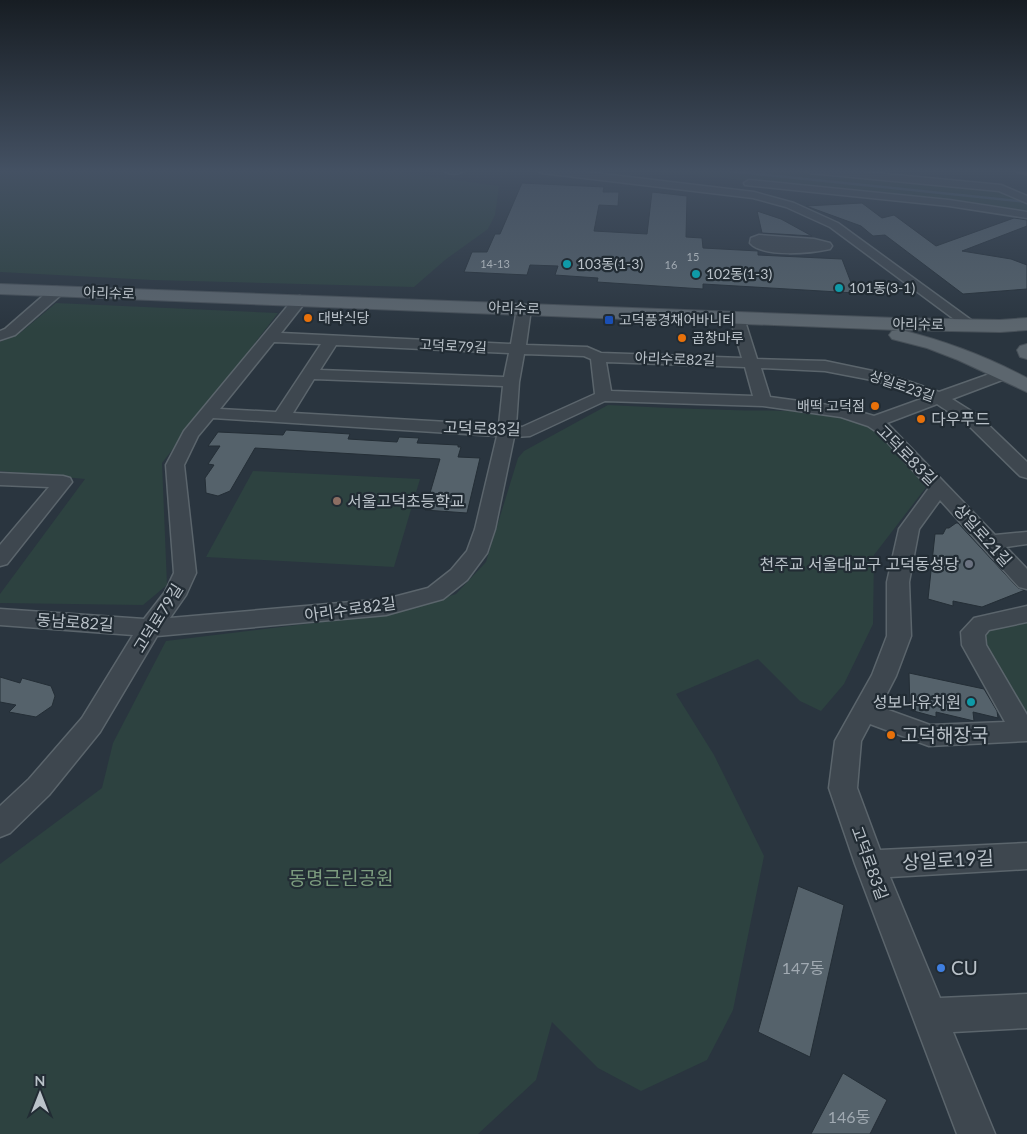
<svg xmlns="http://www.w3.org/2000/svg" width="1027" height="1134" font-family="Lato,'Noto Sans KR',sans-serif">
  <rect width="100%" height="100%" fill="#2a353f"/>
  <g fill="#2d4240">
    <polygon points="0,170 382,170 499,186 495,215 488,229 445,260 414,287 152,280 0,272"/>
    <polygon points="639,170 797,170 1027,195 1027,212 928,198"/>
    <polygon points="56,303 278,313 162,463 167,585 143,605 0,603 0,594 85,479 0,471 0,342 20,333"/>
    <path d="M608,405c41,2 81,4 122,5 43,2 114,-4 149,23l48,53 -53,69 -1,69 -29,60 -23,27 -21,-10 -42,-42 -82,35 38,61 50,101 -31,154 -26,50 -66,31 -43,-23 -46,-46 -16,58 -58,54h-478v-270l102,-76 11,-45 53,-102 230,-28 60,-19 30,-32 32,-104 6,-7z"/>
    <polygon points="253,471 420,479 394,567 206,557"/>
    <polygon points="1027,616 1027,729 977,646 984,626"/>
  </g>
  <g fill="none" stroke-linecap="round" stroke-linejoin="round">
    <polyline stroke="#425565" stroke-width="2.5" points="719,170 1027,202"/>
  </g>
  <g fill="#55626b" stroke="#242e36">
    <polygon points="522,183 604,187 603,192 619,192 618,206 599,205 594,231 647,234 652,192 687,196 686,237 702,238 703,248 758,251 758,255 842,259 855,293 703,284 703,289 597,282 598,278 555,275 558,266 530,265 527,275 464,272 472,252 487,252 495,234 500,234"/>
    <polygon points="862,203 882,218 894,215 936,246 1014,218 1027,220 1027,226 962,251 1011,259 1027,265 1027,289 963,294 885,235 873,236 861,226 806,206"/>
    <polygon points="757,211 781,219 812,236 762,233"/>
    <polygon points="286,430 350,434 348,439 397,442 399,437 419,438 417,443 458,445 458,447 461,447 458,457 480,458 467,513 425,510 440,459 255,448 230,491 218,496 206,493 205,478 214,465 208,464 220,446 208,446 218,432 283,435"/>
    <polygon points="956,523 958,523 1018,588 1025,590 982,607 953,601 953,606 928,599 935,534 943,534 946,528 949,528"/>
    <polygon points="909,673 984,689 997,711 998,718 973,712 974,721 936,712 936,717 910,710"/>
    <polygon points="0,677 20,683 22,678 51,686 55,696 52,706 36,717 9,712 16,705 0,702"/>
    <polygon points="798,886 844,905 810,1057 758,1032"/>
    <polygon points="843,1073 887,1100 870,1134 811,1134"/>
  </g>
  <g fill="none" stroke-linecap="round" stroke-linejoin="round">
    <g stroke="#5b656c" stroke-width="3">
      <g id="minor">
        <path d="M443,170h22c-5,5 -17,5 -22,0z"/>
        <polygon points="537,170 569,170 754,192 794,203 838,223 978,325 976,328 966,328 830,227 786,207 753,198 542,173"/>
        <polygon points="805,170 843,170 1001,185 1027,196 1027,203 999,191 810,173"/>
        <polygon points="749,180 949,200 1027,212 1027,218 949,206 745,185 744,183"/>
        <path d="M759,235l55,4 16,4 2,3 -2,3c-18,4 -67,9 -80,-6l1,-5z"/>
        <polygon points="57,287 64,291 62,294 15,335 0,340 0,331 5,329 52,288"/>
        <path d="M300,296l7,4 -26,33 230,11 6,-35 7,-4 7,4 -5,36 61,2 14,6 141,5 -12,-40 2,-3h10l2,3 13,41 68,2 62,13 52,18 59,-21h12l2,3 -2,3 -58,22 27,17 48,46v16l-7,-2 -53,-52 -30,-20 -50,19 108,112 32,-3v12l-21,3 21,22v20l-8,-2 -79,-87 -21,29 -10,53 2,54 -15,40 -16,31 50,18 75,-3 -43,-77 -1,-13 13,-14 53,-12v16l-38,8 -4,5 1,10 41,70v26l-98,5 -59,-22 -9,17 -4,47 23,62 147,-7v26l-137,8 50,121 87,-4v34l-74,4 42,102h-38l-102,-270 -26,-76 6,-47 37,-66 15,-39v-54l12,-53 30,-41 -49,-54 -12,-8 -27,-9 -78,-11 -158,-5 -75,35 -16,1 -19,92 -8,24 -20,27 -24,19 -57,16 -229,21 -57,96 -51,63 -39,38 -10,4v-31l29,-27 53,-61 51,-83 -133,-10v-16l144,10 21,-27 9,-19 -8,-108 18,-34 111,-134zM274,342l47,2 -45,68 -56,-3zM336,345l173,8 -5,24 -184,-7zM524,354l60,2 7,3 4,35 -73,33 -6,-1 3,-44zM606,362l139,5 8,29 -142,-5zM761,368l64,3 52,10 47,17 -50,18 -31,-9 -73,-10zM314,379l189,7 -4,39 -206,-12zM213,418l284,18 -22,93 -8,22 -16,19 -23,18 -42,11 -216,19 16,-23 10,-22 -12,-108 14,-29z"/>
        <polygon points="0,473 63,476 70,478 72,482 7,564 0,566 0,545 49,487 0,485"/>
      </g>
    </g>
    <g stroke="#475058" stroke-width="2">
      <g id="major">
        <path d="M0,284l896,34 104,2 27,-2v12l-27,2 -99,-2c44,11 85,26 126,48v14l-69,-32 -31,-12 -35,-9 -3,-4 3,-4 6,-1 -898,-36z"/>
        <polygon points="1027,344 1027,359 1020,357 1017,350 1020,346"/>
      </g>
    </g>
    <g stroke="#485259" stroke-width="2">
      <polygon id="highway" points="1016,170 1027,170 1027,175 1017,173"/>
    </g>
    <use href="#minor" fill="#3e474f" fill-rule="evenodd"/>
    <use href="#major" fill="#5c666e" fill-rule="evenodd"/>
    <use href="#highway" fill="#74675c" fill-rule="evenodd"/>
  </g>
  <linearGradient id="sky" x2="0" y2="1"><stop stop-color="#171d23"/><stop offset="0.52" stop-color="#445163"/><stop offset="1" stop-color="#445163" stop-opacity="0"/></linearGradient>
  <rect width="1027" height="329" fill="url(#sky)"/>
  <g fill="#0f9aa8" stroke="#222c34" stroke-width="2">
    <circle cx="567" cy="264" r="5"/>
    <circle cx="696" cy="274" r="5"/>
    <circle cx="839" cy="288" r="5"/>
    <circle cx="971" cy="702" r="5"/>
  </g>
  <g fill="#e8710a" stroke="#222c34" stroke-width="2">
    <circle cx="308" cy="318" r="5"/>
    <circle cx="682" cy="338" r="5"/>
    <circle cx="875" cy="406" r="5"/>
    <circle cx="921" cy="419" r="5"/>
    <circle cx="891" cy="735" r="5"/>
  </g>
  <rect fill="#1a4fb4" stroke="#222c34" stroke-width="2" x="604" y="315" width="10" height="10" rx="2.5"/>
  <circle fill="#8d6e63" stroke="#222c34" stroke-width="2" cx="337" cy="501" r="5"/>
  <circle fill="#6b7280" stroke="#222c34" stroke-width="2" cx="969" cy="564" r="5"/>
  <circle fill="#3f7fe0" stroke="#222c34" stroke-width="2" cx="941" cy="968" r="5"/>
  <g text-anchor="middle" stroke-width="4.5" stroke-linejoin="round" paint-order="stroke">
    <g font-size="11" fill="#a1aab2">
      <text x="693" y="261">15</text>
      <text x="495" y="268">14-13</text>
      <text x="671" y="269">16</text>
    </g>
    <g font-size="14" fill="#bac2c9" stroke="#222c34" text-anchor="start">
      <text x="577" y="269">103동(1-3)</text>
      <text x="706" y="279">102동(1-3)</text>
      <text x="849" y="293">101동(3-1)</text>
      <text x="318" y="323">대박식당</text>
      <text x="619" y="325">고덕풍경채어바니티</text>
      <text x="692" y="343">곱창마루</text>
      <text x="865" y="411" text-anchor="end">배떡 고덕점</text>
    </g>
    <g font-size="14" fill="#bac2c9" stroke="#222c34">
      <text transform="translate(109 293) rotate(2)" y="5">아리수로</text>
      <text transform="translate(514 308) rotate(2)" y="5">아리수로</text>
      <text transform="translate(918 324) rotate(1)" y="5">아리수로</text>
      <text transform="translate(453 346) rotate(3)" y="5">고덕로79길</text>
      <text transform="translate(675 359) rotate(2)" y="5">아리수로82길</text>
      <text transform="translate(902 386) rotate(19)" y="5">상일로23길</text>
    </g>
    <g font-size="16" fill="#bac2c9" stroke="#222c34" text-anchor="start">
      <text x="931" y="425">다우푸드</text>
      <text x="347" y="507">서울고덕초등학교</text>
      <text x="959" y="570" text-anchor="end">천주교 서울대교구 고덕동성당</text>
      <text x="961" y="708" text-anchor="end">성보나유치원</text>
    </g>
    <g font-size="16" fill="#bac2c9" stroke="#222c34">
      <text transform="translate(482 428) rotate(2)" y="6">고덕로83길</text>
      <text transform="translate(907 455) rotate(45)" y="6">고덕로83길</text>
      <text transform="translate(983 535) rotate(48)" y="6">상일로21길</text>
      <text transform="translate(350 609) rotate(-8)" y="6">아리수로82길</text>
      <text transform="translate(158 618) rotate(-58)" y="6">고덕로79길</text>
      <text transform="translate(75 622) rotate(4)" y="6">동남로82길</text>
      <text transform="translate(870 863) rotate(70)" y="6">고덕로83길</text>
    </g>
    <g font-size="16" fill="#a1aab2">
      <text x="803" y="974">147동</text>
      <text x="849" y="1123">146동</text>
    </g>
    <g font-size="19" fill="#bac2c9" stroke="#222c34" text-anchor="start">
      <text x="901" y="742">고덕해장국</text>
      <text x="951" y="975">CU</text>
    </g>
    <g font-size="19" fill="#bac2c9" stroke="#222c34">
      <text transform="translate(948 860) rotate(-3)" y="7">상일로19길</text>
    </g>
    <g font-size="19" fill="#7c9c7f" stroke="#222c34">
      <text x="341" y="885">동명근린공원</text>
    </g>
  </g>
  <g transform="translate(40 1094)" stroke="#222c34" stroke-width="4" paint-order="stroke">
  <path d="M0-4L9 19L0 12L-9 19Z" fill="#bac2c9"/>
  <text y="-8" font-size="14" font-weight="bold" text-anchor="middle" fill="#bac2c9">N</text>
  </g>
</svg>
